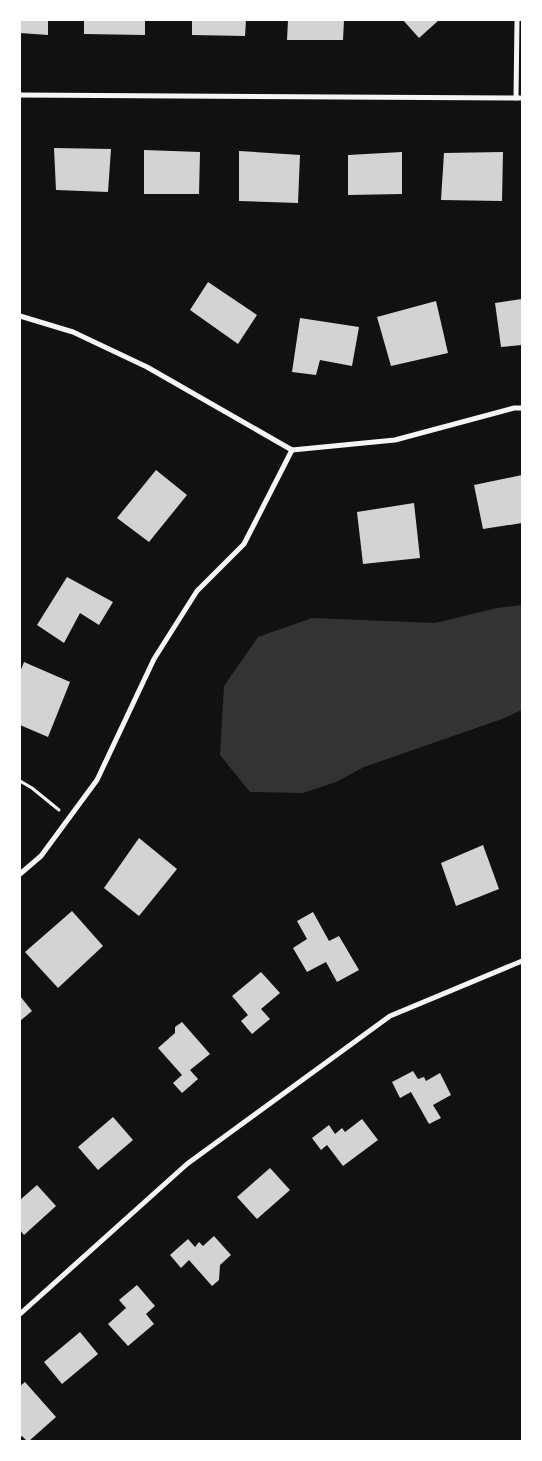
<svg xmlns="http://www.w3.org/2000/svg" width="542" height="1461" font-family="'Work Sans',sans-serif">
  <rect width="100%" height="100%" fill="#111"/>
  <polygon fill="#333" points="522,605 522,710 502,719 364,767 336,782 303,793 250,792 220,755 224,686 258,637 312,618 435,623 497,608"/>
  <g fill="#d3d3d3">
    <polygon points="20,20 48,20 48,35 20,33"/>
    <polygon points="84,20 145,20 145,35 84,34"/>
    <polygon points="192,20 246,20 245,36 192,35"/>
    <polygon points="288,20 344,20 343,40 287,40"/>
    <polygon points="403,20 439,20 419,38"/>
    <polygon points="54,148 111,149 108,192 56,190"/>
    <polygon points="144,150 200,152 199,194 144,194"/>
    <polygon points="239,151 300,155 298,203 239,201"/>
    <polygon points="402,152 402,194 348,195 348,155"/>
    <polygon points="503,152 502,201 441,200 444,153"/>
    <polygon points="208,282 257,315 238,344 190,310"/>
    <polygon points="522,299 522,345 501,347 495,303"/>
    <polygon points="436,301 448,353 391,366 377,317"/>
    <polygon points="300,318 359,327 352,366 320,360 316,375 292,372"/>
    <polygon points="156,470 187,495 149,542 117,518"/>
    <polygon points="522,475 522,523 483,529 474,485"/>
    <polygon points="414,503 420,558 363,564 357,512"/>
    <polygon points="67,577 113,602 99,625 80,613 64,643 37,625"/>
    <polygon points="24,662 70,682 48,737 20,725 20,672"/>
    <polygon points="139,838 177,869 139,916 104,888"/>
    <polygon points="483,845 499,889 456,906 441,863"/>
    <polygon points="72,911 103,946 58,988 25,952"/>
    <polygon points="313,912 329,941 339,936 359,970 337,982 326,962 307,972 293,948 307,939 297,921"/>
    <polygon points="261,972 280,993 261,1009 270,1019 252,1034 241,1021 248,1015 232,996"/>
    <polygon points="20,996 32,1011 20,1021"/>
    <polygon points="182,1022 210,1054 190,1070 198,1079 182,1093 173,1083 182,1075 158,1048 175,1033 175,1027"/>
    <polygon points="413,1071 418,1079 424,1077 426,1081 440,1073 451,1095 433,1105 441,1118 429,1124 411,1092 400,1098 392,1082"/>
    <polygon points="113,1117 133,1140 98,1170 78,1147"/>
    <polygon points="362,1119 378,1140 343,1166 327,1145 321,1150 312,1138 329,1125 335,1134 342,1128 345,1132"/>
    <polygon points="270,1168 290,1190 257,1219 237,1197"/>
    <polygon points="37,1185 56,1206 24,1235 20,1230 20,1200"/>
    <polygon points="214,1236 231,1255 220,1265 219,1280 212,1286 189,1260 181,1268 170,1255 188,1239 195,1247 199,1242 203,1246"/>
    <polygon points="137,1285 155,1306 146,1314 154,1324 128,1346 108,1324 126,1308 119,1300"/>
    <polygon points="80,1332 98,1354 62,1384 44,1362"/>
    <polygon points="25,1382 56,1417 29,1441 27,1441 22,1436 20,1438 20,1386"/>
  </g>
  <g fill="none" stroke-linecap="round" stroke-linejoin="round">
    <polyline stroke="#f5f5f5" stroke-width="3" points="20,781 32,788 59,810"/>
    <g stroke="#f5f5f5" stroke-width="5">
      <polyline points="20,95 522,98"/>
      <polyline points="516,98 517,20"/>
      <polyline points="20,316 73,332 147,367 292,450"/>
      <polyline points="292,450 395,440 514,408 522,408"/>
      <polyline points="20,874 41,856 97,780 154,659 197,591 244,544 292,450"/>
      <polyline points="20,1314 187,1164 390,1016 522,961"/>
    </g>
  </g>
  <rect width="542" height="1461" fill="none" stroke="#ffffff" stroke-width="42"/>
</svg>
